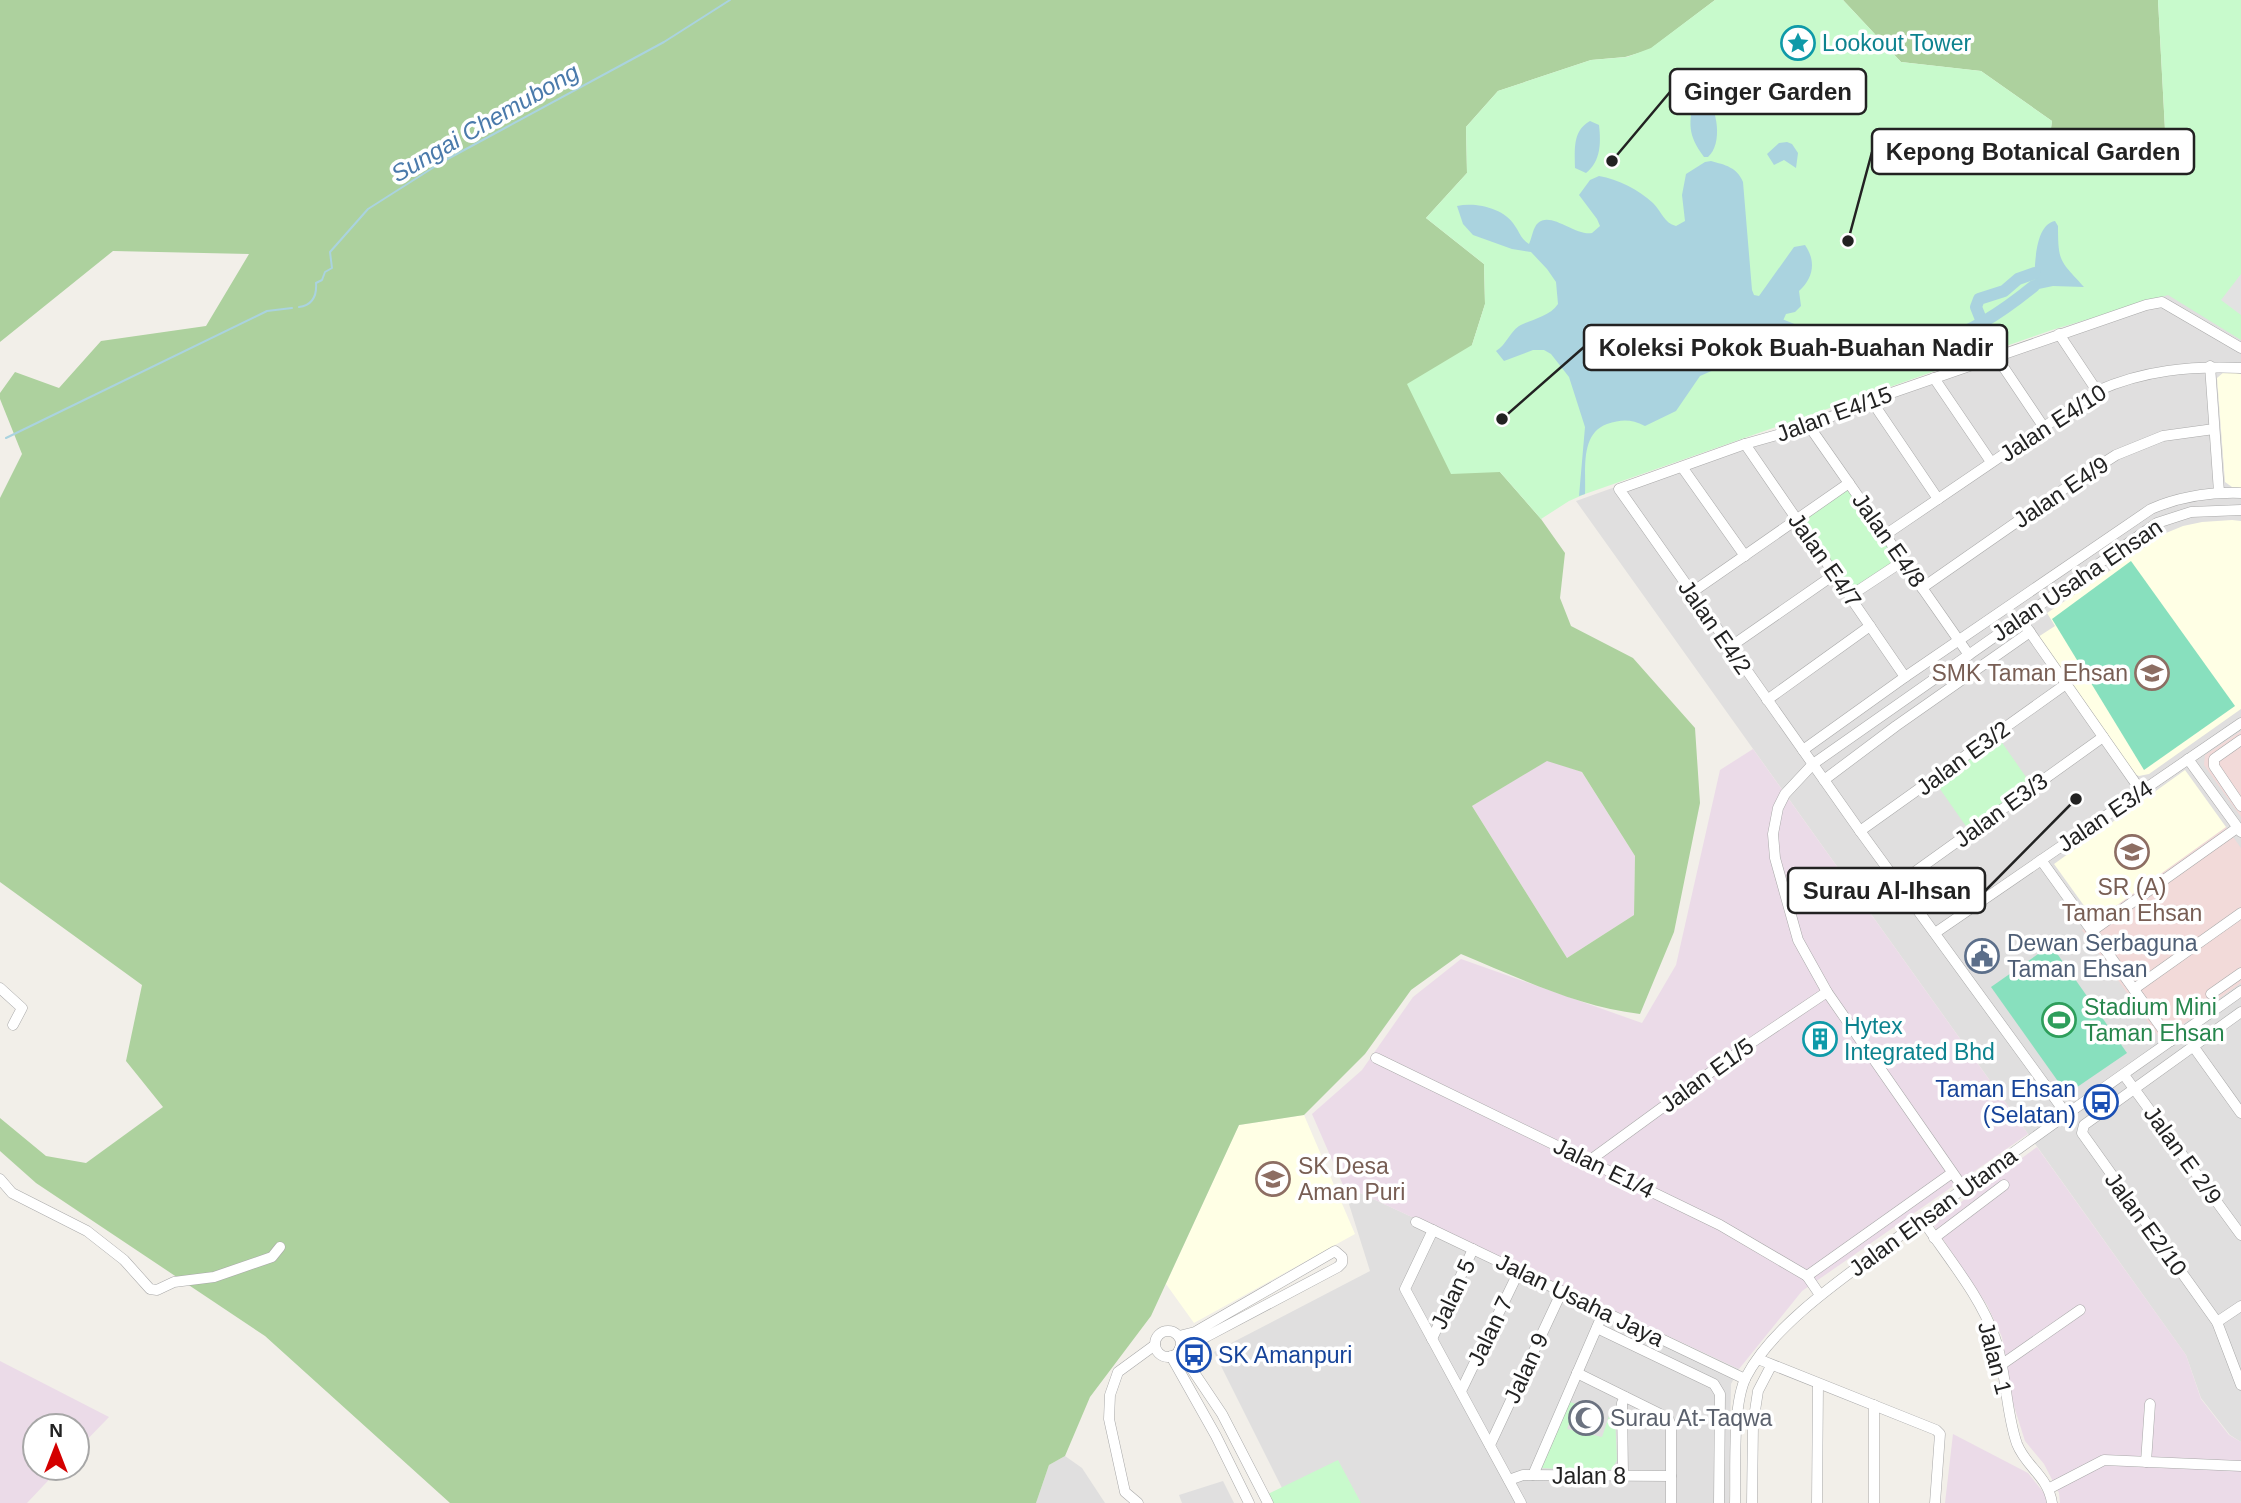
<svg xmlns="http://www.w3.org/2000/svg" width="2241" height="1503" font-family="Helvetica,sans-serif">
  <rect width="100%" height="100%" fill="#f2efe9"/>
  <g fill="#e0dfdf">
    <polygon points="2184,284 2241,325 2241,1442 2230,1435 2201,1398 2186,1355 1576,501"/>
    <polygon points="1343,1185 1739,1369 1731,1384 1729,1503 1335,1503 1285,1494 1214,1352 1370,1271"/>
    <polygon points="1065,1456 1082,1468 1105,1503 1036,1503 1049,1465"/>
    <polygon points="1223,1481 1234,1503 1182,1503 1179,1495"/>
  </g>
  <g fill="#f2dad9">
    <polygon points="2241,731 2241,817 2204,765 2205,755"/>
    <polygon points="2226,827 2241,848 2241,983 2161,1040 2082,930"/>
  </g>
  <g fill="#ebdbe8">
    <polygon points="1753,749 2028,1134 1802,1291 1739,1369 1343,1185 1312,1114 1362,1070 1413,997 1461,959 1642,1023 1676,965 1720,770"/>
    <polygon points="1547,760 1582,772 1635,856 1634,915 1567,958 1472,806"/>
    <polygon points="2037,1147 2186,1355 2201,1399 2229,1435 2241,1442 2241,1503 2060,1503 2059,1493 2044,1464 2025,1441 2012,1400 2002,1337 1987,1305 1932,1223"/>
    <polygon points="0,1361 109,1417 77,1450 77,1426 35,1426 35,1468 60,1468 27,1503 0,1503"/>
    <polygon points="1953,1434 2028,1473 2048,1498 2048,1503 1945,1503"/>
  </g>
  <g fill="#ffffe5">
    <polygon points="2225,371 2241,374 2241,488 2232,487 2225,482 2217,378"/>
    <polygon points="2232,520 2241,521 2241,709 2149,774 2139,776 2134,774 2038,637 2055,626 2047,613 2166,533 2183,526 2202,522"/>
    <polygon points="2185,770 2226,827 2095,921 2054,864"/>
    <polygon points="1304,1115 1355,1234 1194,1323 1166,1284 1239,1125"/>
  </g>
  <g fill="#add19e" fill-rule="evenodd">
    <path d="M0,0h1715l-66,50 -24,7 -34,3 -93,31 -32,36 1,46 -41,45 58,46 1,40 -13,41 28,127 41,47 24,34 -5,45 11,28 62,32 62,70 5,75 -26,129 -34,82c-62,-7 -121,-36 -179,-60l-50,36 -46,64 -61,61 -65,10 -88,191 -61,81 -25,59 -16,9 -13,38h-586l-185,-167 -229,-153 -36,-32v-33l46,38 40,7 77,-56 -37,-46 16,-76 -142,-103v-384l22,-44 -22,-55v-6l15,-21 44,16 42,-47 105,-15 43,-72 -136,-3 -113,91zM1547,761l35,11 53,84 -1,59 -67,43 -95,-152z"/>
    <polygon points="1843,0 2158,0 2167,167 2153,172 2055,160 2048,150 2052,121 1981,71 1901,62"/>
  </g>
  <g fill="#c8facc">
    <polygon points="1715,0 1843,0 1901,62 1981,71 2052,121 2048,150 2055,160 2153,172 2167,167 2158,0 2241,0 2241,340 2168,295 2052,330 1585,494 1569,501 1541,519 1500,472 1451,474 1407,384 1472,345 1485,304 1484,264 1426,218 1467,173 1466,127 1498,91 1591,60 1627,57 1651,48"/>
    <polygon points="1849,483 1903,561 1850,596 1797,520"/>
    <polygon points="1996,734 2033,787 1970,832 1933,779"/>
    <polygon points="1567,1401 1576,1404 1567,1429 1602,1437 1609,1416 1615,1417 1617,1460 1611,1471 1540,1468"/>
    <polygon points="1338,1460 1361,1503 1270,1503 1266,1495"/>
  </g>
  <g fill="#88e0be">
    <polygon points="2131,561 2235,706 2144,770 2052,619"/>
    <polygon points="2051,945 2127,1053 2067,1094 1991,987"/>
  </g>
  <polygon fill="#e2e2e2" points="2241,274 2241,315 2221,300"/>
  <g fill="#aad3df">
    <path d="M1698,93l6,1c14,14 19,50 4,63h-4c-17,-23 -15,-33 -10,-61z"/>
    <path d="M1590,121l9,4c2,18 2,36 -13,48l-11,-5c0,-18 -3,-37 15,-47z"/>
    <polygon points="1787,142 1792,144 1798,153 1796,168 1784,160 1774,165 1767,154 1779,143"/>
    <path d="M1711,161c14,4 26,6 32,21l9,108 2,5 5,1 35,-49 11,-2c11,16 9,32 -6,46l2,15 -6,6 -9,2 -5,11 -56,33 -9,11 -16,7 -24,35 -31,15c-14,-7 -23,-7 -38,-2 -27,10 -21,45 -22,70l-6,2 6,-69 -16,-50 -18,-23 -7,-4h-11l-29,11 -8,-10c11,-7 13,-18 23,-25 13,-7 30,-9 39,-22l-2,-22 -9,-13 -16,-17 -19,-3 -39,-14 -10,-11 -6,-18c19,-4 47,2 58,20 5,7 6,13 14,18 3,-6 4,-17 9,-21 13,-12 37,13 54,10l8,-7 -3,-7 -18,-24 11,-15 9,-4c19,3 40,14 54,27 9,9 11,20 23,23l9,-5 -3,-26 4,-21 19,-12z"/>
    <path d="M2055,221l3,5c0,37 2,34 26,61l-31,-1 -19,4c1,-18 -1,-65 21,-69z"/>
  </g>
  <g fill="none" stroke-linecap="round" stroke-linejoin="round">
    <g stroke="#aad3df" stroke-width="2">
      <path d="M299,307c14,-2 18,-11 17,-24l6,-3 3,-8 7,-4 -2,-16 38,-43 74,-47 222,-120 66,-42"/>
      <polyline points="6,438 267,311 292,308"/>
    </g>
    <g stroke="#aad3df" stroke-width="12">
      <polyline points="1982,322 1976,307 1979,299 2004,291 2018,279 2035,273"/>
      <polyline points="1781,325 1844,350 1858,350"/>
      <path d="M1887,350c14,-1 40,-5 54,-9 34,-10 66,-33 93,-55"/>
    </g>
    <g stroke="#a9a9a9" stroke-width="11">
      <g id="minor">
        <polyline points="2059,334 2097,391"/>
        <polyline points="1996,356 2043,426"/>
        <polyline points="2210,366 2219,492"/>
        <polyline points="1934,378 1991,462"/>
        <polyline points="1871,400 1938,499"/>
        <polyline points="1809,426 1969,655"/>
        <polyline points="1745,444 1905,677"/>
        <polyline points="1682,467 1745,556"/>
        <path d="M1885,535l212,-144c47,-21 93,-25 144,-23"/>
        <polyline points="1922,588 2077,480 2116,455 2163,436 2214,429"/>
        <polyline points="1691,593 1849,483"/>
        <polyline points="1850,596 1903,561"/>
        <polyline points="2020,618 2141,791"/>
        <polyline points="1730,647 1835,574"/>
        <polyline points="1767,700 1870,626"/>
        <polyline points="2241,740 2214,759 2214,766 2241,806"/>
        <path d="M1803,750l102,-73 246,-168c28,-12 59,-17 90,-16"/>
        <polyline points="2188,759 2241,832"/>
        <polyline points="1824,780 1896,726 2030,632"/>
        <polyline points="1860,831 2066,684"/>
        <polyline points="2041,860 2171,1041"/>
        <polyline points="1898,884 2103,737"/>
        <polyline points="2092,931 2237,828"/>
        <polyline points="1935,933 2241,723"/>
        <polyline points="0,988 22,1008 13,1025"/>
        <polyline points="2134,989 2241,913"/>
        <polyline points="2211,994 2241,973"/>
        <polyline points="2241,1012 2084,1125 2082,1133 2217,1322 2241,1385"/>
        <polyline points="2193,1046 2241,1113"/>
        <polyline points="1376,1058 1720,1225 1807,1276 1820,1295"/>
        <polyline points="2124,1075 2241,1235"/>
        <polyline points="2067,1115 1860,831 1619,489 1745,444 1809,426 1871,400 2146,305 2162,302 2241,348"/>
        <polyline points="1589,1161 1748,1045 1827,992"/>
        <polyline points="0,1179 12,1193 87,1231 124,1260 150,1289 157,1290 174,1282 214,1277 272,1257 280,1247"/>
        <polyline points="1964,1189 1827,992 1798,940 1775,858 1773,834 1778,808 1785,794 1813,764 2157,523 2191,512 2241,510"/>
        <path d="M1922,1219c25,38 58,76 73,119 12,34 10,72 22,106 9,23 31,32 35,59"/>
        <polyline points="1416,1222 1745,1379"/>
        <polyline points="1433,1230 1405,1289 1521,1503"/>
        <polyline points="1934,1238 2004,1185"/>
        <polyline points="1807,1276 1952,1173"/>
        <polyline points="2217,1322 2241,1306"/>
        <polyline points="1597,1328 1714,1384 1720,1394 1719,1503"/>
        <circle cx="1168" cy="1344" r="13"/>
        <polyline points="1179,1336 1195,1332 1335,1251 1342,1257 1342,1263 1338,1267 1202,1339 1180,1348"/>
        <polyline points="1432,1339 1473,1249"/>
        <polyline points="1179,1350 1222,1414 1268,1503"/>
        <polyline points="1171,1356 1216,1436 1249,1503"/>
        <polyline points="1758,1359 1936,1430 1940,1434 1935,1503"/>
        <polyline points="2001,1365 2080,1310"/>
        <polyline points="1577,1373 1668,1418 1671,1426 1671,1503"/>
        <polyline points="1461,1391 1519,1271"/>
        <polyline points="1490,1445 1562,1291"/>
        <polyline points="2146,1462 2150,1404"/>
        <polyline points="1533,1475 1604,1311"/>
        <polyline points="1623,1476 1622,1403 1625,1397"/>
        <polyline points="1509,1480 1523,1475 1671,1476"/>
        <polyline points="2050,1488 2104,1460 2241,1466"/>
        <polyline points="1138,1503 1125,1492 1109,1419 1110,1395 1118,1372 1155,1345"/>
        <path d="M1735,1503c1,-33 -3,-98 11,-126 28,-54 103,-103 151,-139 112,-85 229,-165 344,-247"/>
        <polyline points="1752,1503 1753,1424 1758,1391 1771,1366"/>
        <polyline points="1817,1503 1818,1384"/>
        <polyline points="1874,1503 1874,1405"/>
      </g>
    </g>
    <use href="#minor" stroke="#fff" stroke-width="10"/>
  </g>
  <defs>
    <g id="sight-ring" transform="scale(1.75)"><circle r="9.5" fill="#fff" stroke="#0f9aa8" stroke-width="1.5"/><path d="M0-6L1.8-2.2L6-1.7L2.9 1.2L3.7 5.4L0 3.3L-3.7 5.4L-2.9 1.2L-6-1.7L-1.8-2.2Z" fill="#0f9aa8"/></g>
    <g id="school-ring" transform="scale(1.75)"><circle r="9.5" fill="#fff" stroke="#8d6e63" stroke-width="1.5"/><path d="M0-5L7-2L0 1L-7-2ZM-4 1L0 2.5L4 1V4Q0 6-4 4Z" fill="#8d6e63"/></g>
    <g id="civic-ring" transform="scale(1.75)"><circle r="9.5" fill="#fff" stroke="#5c6f8a" stroke-width="1.5"/><path d="M-.6-6.5H3V-4.5H.6V-3L4-1V1h2V6H-6V1h2V-1L-.6-3ZM-1.2 2.5V6h2.4V2.5Z" fill="#5c6f8a"/></g>
    <g id="stadium-ring" transform="scale(1.75)"><circle r="9.5" fill="#fff" stroke="#2e9e5b" stroke-width="1.5"/><path d="M0-5a6.5 5 0 1 0 0 10a6.5 5 0 1 0 0-10ZM-3.5-1.8h7v3.6h-7Z" fill="#2e9e5b"/></g>
    <g id="building-ring" transform="scale(1.75)"><circle r="9.5" fill="#fff" stroke="#0f9aa8" stroke-width="1.5"/><path d="M-4-6H4V6H1V3H-1V6H-4ZM-2.5-4.3h1.7v1.8h-1.7ZM.8-4.3h1.7v1.8H.8ZM-2.5-1h1.7V.8h-1.7ZM.8-1h1.7V.8H.8Z" fill="#0f9aa8"/></g>
    <g id="bus-ring" transform="scale(1.75)"><circle r="9.5" fill="#fff" stroke="#1a4fb4" stroke-width="1.5"/><path d="M-5-6H5V4H4V6H2V4H-2V6H-4V4H-5ZM-3.5-4V0h7V-4ZM-3.5 1.2v1.5H-2V1.2ZM2 1.2v1.5H3.5V1.2Z" fill="#1a4fb4"/></g>
    <g id="mosque-ring" transform="scale(1.75)"><circle r="9.5" fill="#fff" stroke="#6b7280" stroke-width="1.5"/><path d="M3.5-4.9A6 6 0 1 0 3.5 4.9A5 5 0 1 1 3.5-4.9Z" fill="#6b7280"/></g>
  </defs>
  <g fill-rule="evenodd">
    <use href="#sight-ring" x="1798" y="43"/>
    <use href="#school-ring" x="2152" y="673"/>
    <use href="#school-ring" x="2132" y="852"/>
    <use href="#civic-ring" x="1982" y="956"/>
    <use href="#stadium-ring" x="2059" y="1020"/>
    <use href="#building-ring" x="1820" y="1039"/>
    <use href="#bus-ring" x="2101" y="1102"/>
    <use href="#school-ring" x="1273" y="1179"/>
    <use href="#bus-ring" x="1194" y="1355"/>
    <use href="#mosque-ring" x="1586" y="1418"/>
  </g>
  <g text-anchor="middle" stroke-width="7" stroke-linejoin="round" paint-order="stroke">
    <g font-size="23" fill="#0d838f" stroke="#fff" text-anchor="start">
      <text x="1822" y="51">Lookout Tower</text>
      <text x="1844" y="1034">Hytex<tspan x="1844" dy="26">Integrated Bhd</tspan></text>
    </g>
    <g font-size="23" fill="#222" stroke="#fff">
      <text transform="translate(1834 414) rotate(-20)" y="8">Jalan E4/15</text>
      <text transform="translate(2053 423) rotate(-33)" y="8">Jalan E4/10</text>
      <text transform="translate(2061 492) rotate(-34)" y="8">Jalan E4/9</text>
      <text transform="translate(1889 540) rotate(55)" y="8">Jalan E4/8</text>
      <text transform="translate(1825 560) rotate(55)" y="8">Jalan E4/7</text>
      <text transform="translate(2077 580) rotate(-34)" y="8">Jalan Usaha Ehsan</text>
      <text transform="translate(1715 627) rotate(55)" y="8">Jalan E4/2</text>
      <text transform="translate(1963 758) rotate(-36)" y="8">Jalan E3/2</text>
      <text transform="translate(2001 810) rotate(-36)" y="8">Jalan E3/3</text>
      <text transform="translate(2105 816) rotate(-34)" y="8">Jalan E3/4</text>
      <text transform="translate(1707 1075) rotate(-36)" y="8">Jalan E1/5</text>
      <text transform="translate(2183 1155) rotate(54)" y="8">Jalan E 2/9</text>
      <text transform="translate(1604 1168) rotate(26)" y="8">Jalan E1/4</text>
      <text transform="translate(1933 1212) rotate(-36)" y="8">Jalan Ehsan Utama</text>
      <text transform="translate(2146 1224) rotate(54)" y="8">Jalan E2/10</text>
      <text transform="translate(1453 1294) rotate(-65)" y="8">Jalan 5</text>
      <text transform="translate(1580 1300) rotate(26)" y="8">Jalan Usaha Jaya</text>
      <text transform="translate(1490 1331) rotate(-64)" y="8">Jalan 7</text>
      <text transform="translate(1995 1358) rotate(75)" y="8">Jalan 1</text>
      <text transform="translate(1526 1368) rotate(-65)" y="8">Jalan 9</text>
      <text x="1589" y="1484">Jalan 8</text>
    </g>
    <g font-size="23" fill="#785e54" stroke="#fff" text-anchor="end">
      <text x="2128" y="681">SMK Taman Ehsan</text>
      <text x="2132" y="895" text-anchor="middle">SR (A)<tspan x="2132" dy="26">Taman Ehsan</tspan></text>
      <text x="1298" y="1174" text-anchor="start">SK Desa<tspan x="1298" dy="26">Aman Puri</tspan></text>
    </g>
    <g font-size="23" fill="#4e5e75" stroke="#fff" text-anchor="start">
      <text x="2007" y="951">Dewan Serbaguna<tspan x="2007" dy="26">Taman Ehsan</tspan></text>
    </g>
    <g font-size="23" fill="#27864d" stroke="#fff" text-anchor="start">
      <text x="2084" y="1015">Stadium Mini<tspan x="2084" dy="26">Taman Ehsan</tspan></text>
    </g>
    <g font-size="23" fill="#164399" stroke="#fff" text-anchor="end">
      <text x="2076" y="1097">Taman Ehsan<tspan x="2076" dy="26">(Selatan)</tspan></text>
      <text x="1218" y="1363" text-anchor="start">SK Amanpuri</text>
    </g>
    <g font-size="23" fill="#5b616d" stroke="#fff" text-anchor="start">
      <text x="1610" y="1426">Surau At-Taqwa</text>
    </g>
    <g font-size="24" font-style="italic" fill="#4a7aab" stroke="#fff">
      <text transform="translate(485 123) rotate(-30)" y="8">Sungai Chemubong</text>
    </g>
  </g>
  <path fill="none" stroke="#222" stroke-width="2.5" d="M1612 161L1670 92M1848 241L1872 152M1502 419L1584 347M2076 799L1985 891"/>
  <g fill="#222" stroke="#fff" stroke-width="2.5">
    <circle cx="1612" cy="161" r="7"/>
    <circle cx="1848" cy="241" r="7"/>
    <circle cx="1502" cy="419" r="7"/>
    <circle cx="2076" cy="799" r="7"/>
  </g>
  <g fill="#fff" stroke="#222" stroke-width="2.5">
    <rect x="1670" y="69" width="196" height="45" rx="7"/>
    <rect x="1872" y="129" width="322" height="45" rx="7"/>
    <rect x="1584" y="325" width="423" height="45" rx="7"/>
    <rect x="1788" y="868" width="197" height="45" rx="7"/>
  </g>
  <g font-size="24" text-anchor="middle" font-weight="bold" fill="#222">
    <text x="1768" y="100">Ginger Garden</text>
    <text x="2033" y="160">Kepong Botanical Garden</text>
    <text x="1796" y="356">Koleksi Pokok Buah-Buahan Nadir</text>
    <text x="1887" y="899">Surau Al-Ihsan</text>
  </g>
  <g transform="translate(56 1447)"><circle r="33" fill="#ffffff" stroke="#a7a7a7" stroke-width="2"/>
  <path d="M0-5L12 26L0 18L-12 26Z" fill="#d40000"/>
  <text y="-10" font-size="19" font-weight="bold" text-anchor="middle" fill="#222222">N</text>
  </g>
</svg>
